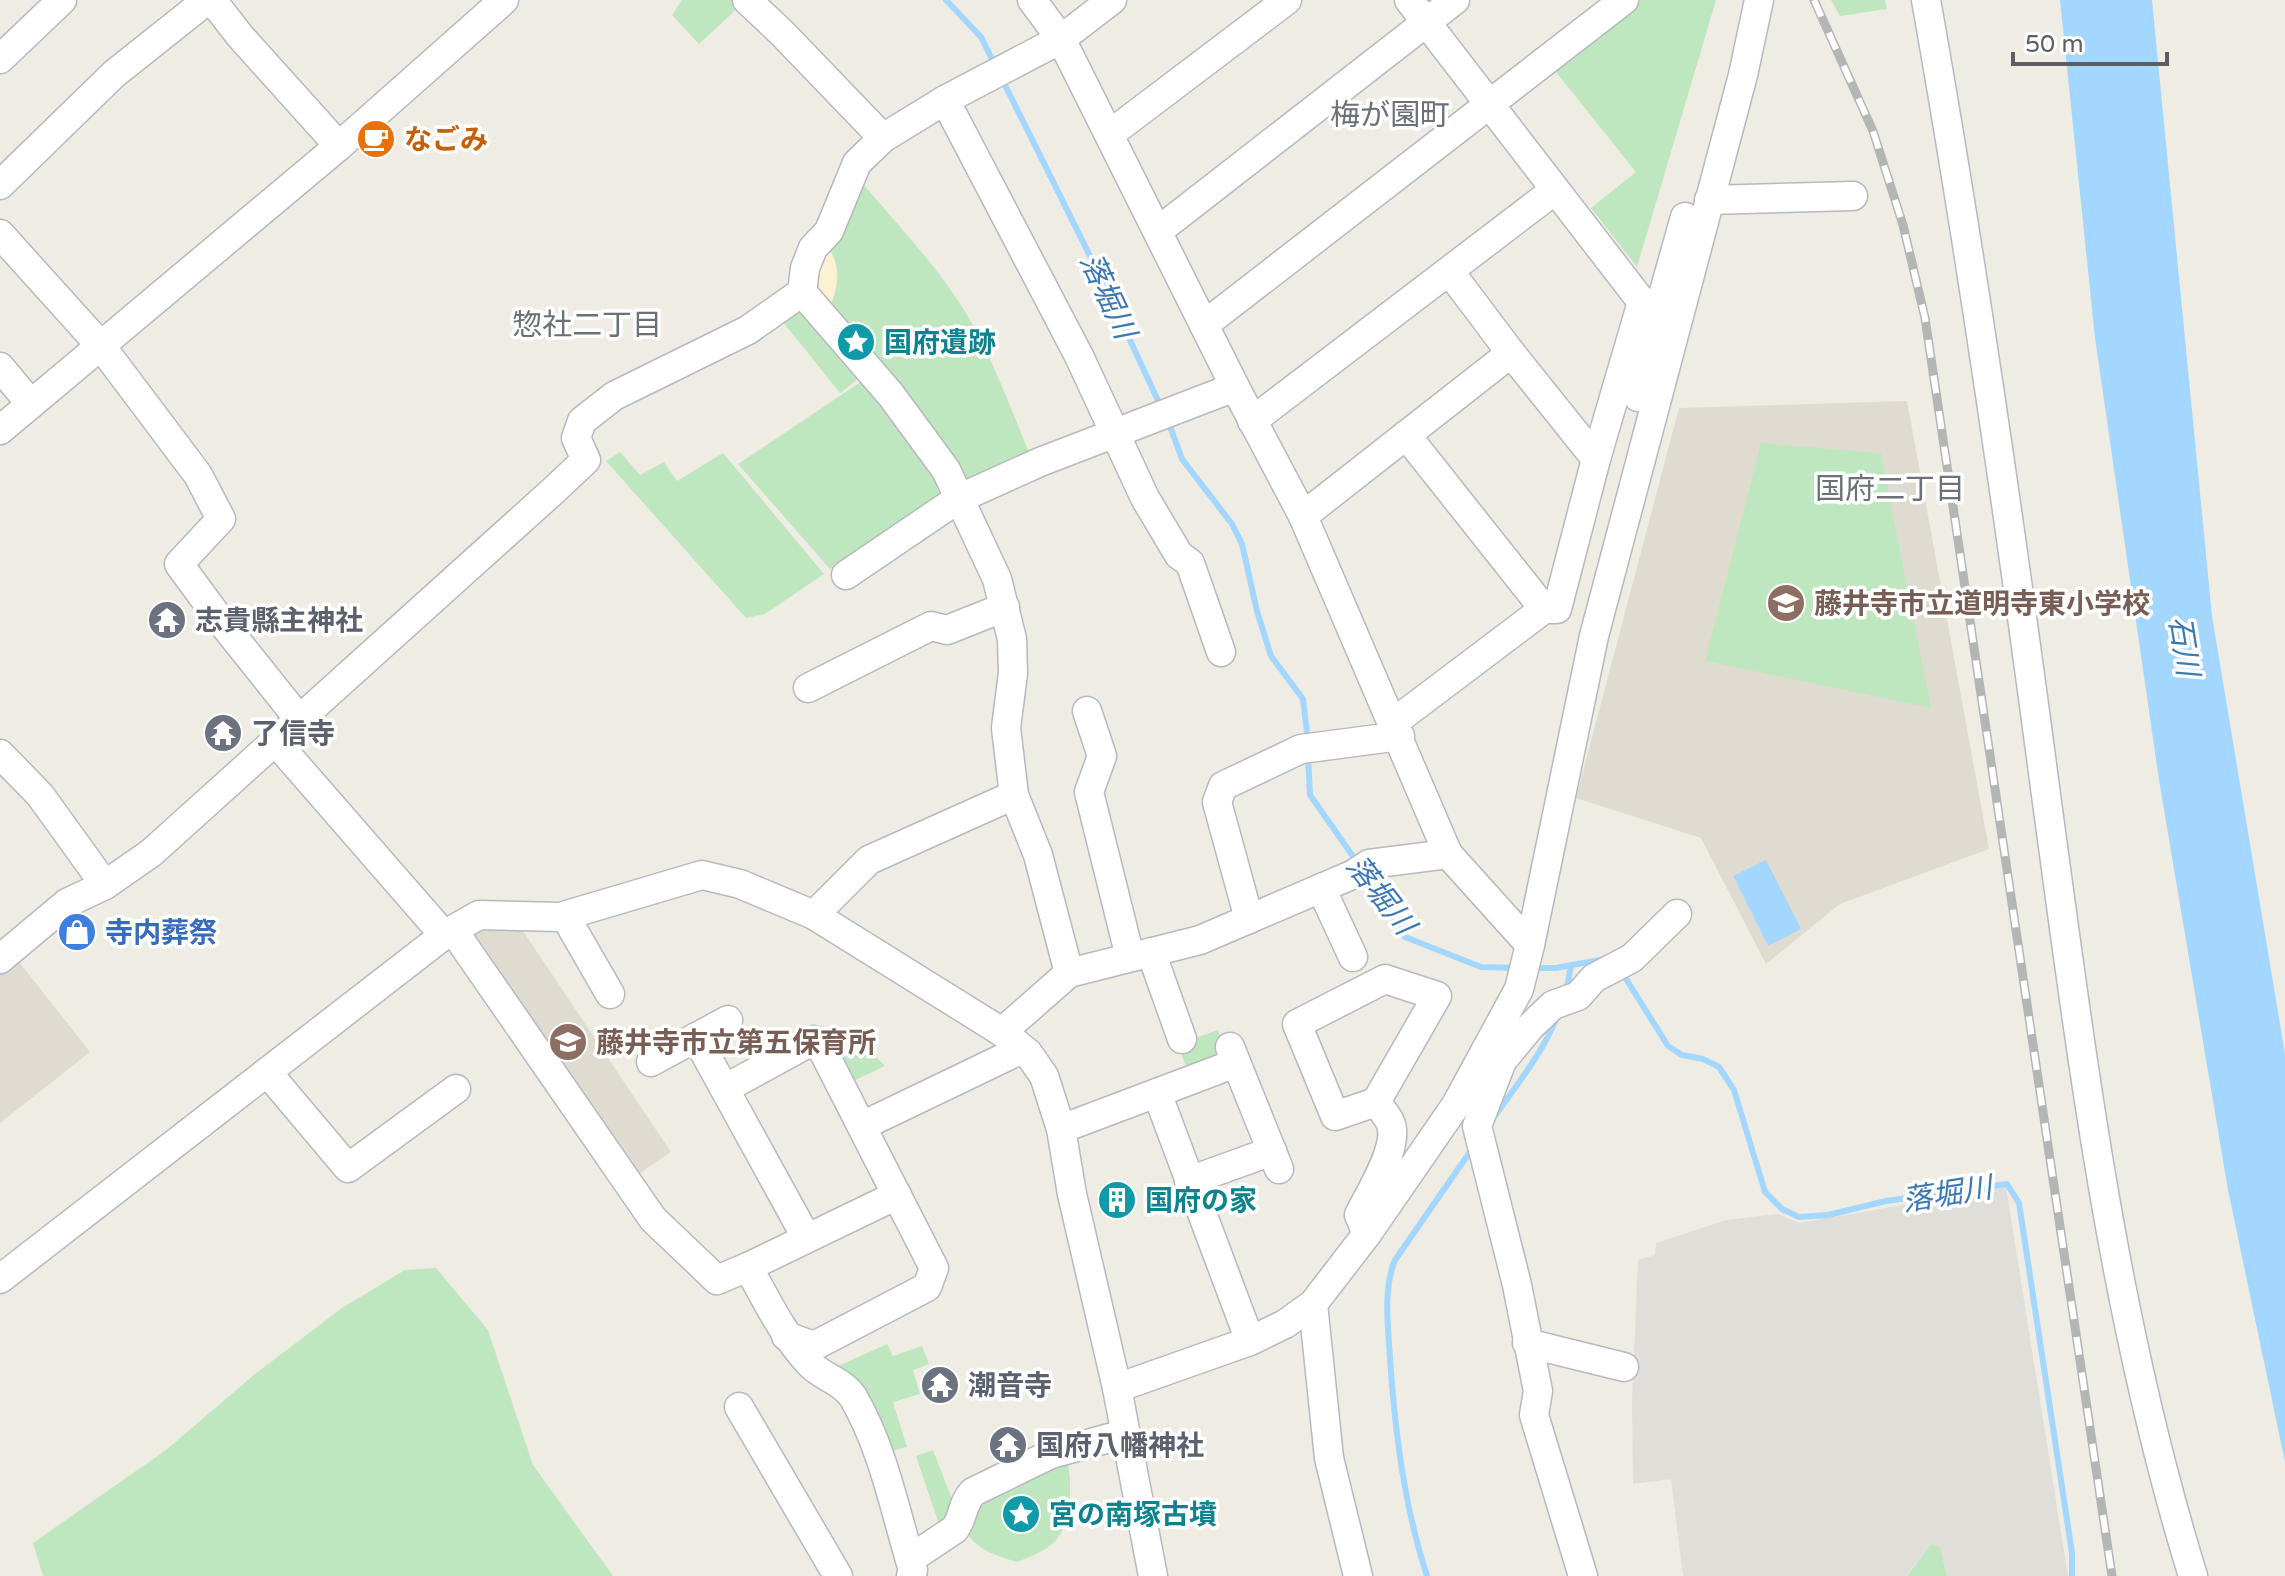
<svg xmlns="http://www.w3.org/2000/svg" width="2285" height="1576" font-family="'Varela Round','Noto Sans JP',sans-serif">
  <rect width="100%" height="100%" fill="#efece3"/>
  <polygon fill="#dfded8" points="2006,1187 2068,1576 1947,1576 1940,1547 1931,1544 1906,1576 1683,1576 1671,1479 1633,1484 1632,1400 1638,1260 1655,1255 1656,1243 1726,1220 1778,1214 1799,1223"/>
  <g fill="#dfdbd1">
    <polygon points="1907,401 1989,849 1840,904 1766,964 1701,838 1576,798 1679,408"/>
    <polygon points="478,923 521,928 671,1152 631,1179 465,932"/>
    <polygon points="16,958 90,1052 0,1123 0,970"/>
  </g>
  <g fill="#bfe7bf">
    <polygon points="682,0 735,0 740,6 699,44 672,15"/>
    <polygon points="1639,0 1716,0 1637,267 1591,208 1636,172 1552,67"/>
    <polygon points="1831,0 1885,0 1887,9 1840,16"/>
    <path d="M857,177c37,44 79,87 109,136 27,46 46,98 66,147l-69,32 -151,-206z"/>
    <polygon points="802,299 866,373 840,393 779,317"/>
    <polygon points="865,379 936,469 943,496 830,569 738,464"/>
    <polygon points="1761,443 1881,453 1931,708 1705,661"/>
    <polygon points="620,452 640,475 664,462 677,481 723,453 824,574 765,614 746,618 606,461"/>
    <polygon points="1218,1030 1228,1057 1188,1072 1178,1044"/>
    <polygon points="852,1033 885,1066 849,1083 834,1056"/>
    <polygon points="436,1268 488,1330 533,1465 613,1576 43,1576 33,1543 166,1450 255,1374 342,1308 405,1270"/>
    <polygon points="887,1344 893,1356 922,1346 929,1364 913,1370 920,1394 893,1402 907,1447 884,1453 836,1367"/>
    <polygon points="933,1450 955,1507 942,1533 916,1456"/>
    <path d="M1066,1455c7,24 7,73 -15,90 -10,8 -22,12 -34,17 -20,-6 -42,-13 -52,-32l6,-24z"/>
    <polygon points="1931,1544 1940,1547 1947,1576 1907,1576"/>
  </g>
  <path fill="#fcf1d1" d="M826,247c18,16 11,45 2,65l-17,-18z"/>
  <g fill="#a3d7ff">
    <polygon points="2060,0 2152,0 2212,616 2285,1054 2285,1462 2228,1190 2159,780 2095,338"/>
    <polygon points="1766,860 1801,929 1768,946 1733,876"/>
  </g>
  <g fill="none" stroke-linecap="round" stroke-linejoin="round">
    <g stroke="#a3d7ff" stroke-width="6">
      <polyline points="946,0 981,37 995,65"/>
      <polyline points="1002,79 1103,282 1161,407"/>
      <polyline points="1168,421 1182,459 1232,524 1242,544 1257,611 1271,656 1303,699 1308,741"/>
      <polyline points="1308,756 1310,795 1357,862"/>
      <polyline points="1365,875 1405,937 1481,967 1518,968"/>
      <polyline points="1533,968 1556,968 1605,959"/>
      <polyline points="1623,974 1668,1046 1682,1055 1703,1059 1719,1067 1734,1090 1765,1192 1782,1209 1799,1217 1828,1215 1886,1201 2007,1184 2019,1203 2072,1553 2072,1576"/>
      <polyline points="1566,993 1571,965"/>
      <path d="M1492,1120c23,-33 52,-68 66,-106"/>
      <path d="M1427,1576c-23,-70 -32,-145 -37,-218 -2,-32 -7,-69 5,-98l77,-111"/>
    </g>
    <g stroke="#b6b9be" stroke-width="31">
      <g id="minor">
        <polyline points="212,0 240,36 339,146"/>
        <polyline points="747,0 782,33 883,138"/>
        <polyline points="1032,0 1061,39 1235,387 1303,516 1448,854 1530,945"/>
        <polyline points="1409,0 1642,302"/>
        <path d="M1926,0c47,264 85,529 120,795 36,264 68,526 147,781"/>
        <polyline points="0,59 62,0"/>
        <polyline points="945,100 1079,356 1145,498 1179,555 1190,563 1221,652"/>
        <polyline points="1110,134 1287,0"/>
        <polyline points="0,185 114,74 207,0"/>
        <polyline points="1709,200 1853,196"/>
        <polyline points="1158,231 1455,0"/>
        <polyline points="0,234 101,346 198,475 221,519 179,564 220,620 299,719"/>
        <polyline points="1450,272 1511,353 1596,459"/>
        <polyline points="802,292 891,395 946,470 997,579 1012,639 1013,673 1006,728 1014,795 1038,855 1069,973"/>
        <polyline points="1204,325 1624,0"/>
        <polyline points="0,367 31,404"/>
        <polyline points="1638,397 1660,306 1685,217"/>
        <polyline points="1252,421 1555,190"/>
        <polyline points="0,430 339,146 504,0"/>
        <polyline points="1406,435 1544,609"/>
        <polyline points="1303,516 1511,353"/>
        <polyline points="846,575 958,499 1040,462 1235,387"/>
        <polyline points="808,688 931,626 947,630 1005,607"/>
        <polyline points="1087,711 1102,756 1089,792 1130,957"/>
        <polyline points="1393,723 1544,609 1557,609 1596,459 1642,302 1660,306"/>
        <polyline points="275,741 444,935"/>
        <polyline points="0,754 40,795 105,885"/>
        <polyline points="1321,888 1353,957"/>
        <polyline points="814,915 869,860 1014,795"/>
        <polyline points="565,916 610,994"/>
        <polyline points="1249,919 1217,802 1223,786 1301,749 1400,736"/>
        <path d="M453,930l200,289 64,61 31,-13c19,34 35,68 62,97 12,13 33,17 43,33 31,53 42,115 60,173l-2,6"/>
        <polyline points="1151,952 1182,1039"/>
        <polyline points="0,959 67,903 105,885 151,853 553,491 586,460 576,438 582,421 614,396 748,330 802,292 805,268 813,248 829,231 857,163 883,138 945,100 1061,39 1112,0"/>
        <polygon points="1385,979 1437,996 1376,1102 1335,1116 1297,1024"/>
        <polyline points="1002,1032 1069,973 1200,940 1354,874 1369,864 1448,854"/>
        <polyline points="696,1037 806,1237"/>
        <polyline points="1230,1047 1279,1169"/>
        <polyline points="1485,1052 1502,1061 1477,1126 1517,1285 1538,1391 1534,1415 1583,1576"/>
        <polyline points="1502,1061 1530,1027 1553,1005 1578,996 1594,978 1632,958 1677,914"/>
        <polyline points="651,1062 728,1020"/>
        <polyline points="267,1072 348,1168 456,1089"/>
        <polyline points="726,1088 814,1040 821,1047 934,1268 927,1287 814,1346 786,1336"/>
        <polyline points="1157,1093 1250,1341"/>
        <polyline points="862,1126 1022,1049"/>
        <polyline points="1061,1129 1236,1063"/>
        <polyline points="1189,1181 1272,1151"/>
        <path d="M1367,1234l-8,-19c10,-21 42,-70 31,-93 -3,-7 -10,-14 -14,-20"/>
        <polyline points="748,1267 897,1195"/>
        <polyline points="0,1279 444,935 479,915 560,917 702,875 740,884 814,915 1002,1032 1028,1053 1044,1076 1061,1129 1072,1194 1117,1388 1153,1576"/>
        <polyline points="1313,1304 1329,1458 1358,1576"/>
        <polyline points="1527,1343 1624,1367"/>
        <polyline points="1117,1388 1250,1341 1285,1324 1313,1304 1367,1234 1456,1105 1519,989 1530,945 1594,636 1743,75 1759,0"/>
        <polyline points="739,1407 838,1576"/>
        <path d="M910,1559l45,-30c9,-13 7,-26 18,-37l78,-38 73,-20"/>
      </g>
    </g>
    <use href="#minor" stroke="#fff" stroke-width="28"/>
    <g stroke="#b4b5b5" stroke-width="9">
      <polyline id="rail" points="1814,0 1873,131 1903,225 1925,318 2112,1576"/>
    </g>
    <use href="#rail" stroke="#fff" stroke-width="6" stroke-dasharray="18" stroke-linecap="butt"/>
  </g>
  <defs>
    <g id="cafe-disc" transform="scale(2)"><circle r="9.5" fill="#e8710a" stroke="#fff"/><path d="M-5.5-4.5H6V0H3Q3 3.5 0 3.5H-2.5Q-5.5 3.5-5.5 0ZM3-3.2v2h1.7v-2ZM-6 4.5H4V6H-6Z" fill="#fff"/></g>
    <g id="sight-disc" transform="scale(2)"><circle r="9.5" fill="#0f9aa8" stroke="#fff"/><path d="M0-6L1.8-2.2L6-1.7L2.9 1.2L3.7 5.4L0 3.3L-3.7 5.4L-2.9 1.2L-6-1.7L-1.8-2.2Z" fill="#fff"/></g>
    <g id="school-disc" transform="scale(2)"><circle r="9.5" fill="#8d6e63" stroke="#fff"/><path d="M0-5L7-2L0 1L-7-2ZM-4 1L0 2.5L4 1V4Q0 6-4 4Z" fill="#fff"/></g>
    <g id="temple-disc" transform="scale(2)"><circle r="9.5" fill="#6b7280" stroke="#fff"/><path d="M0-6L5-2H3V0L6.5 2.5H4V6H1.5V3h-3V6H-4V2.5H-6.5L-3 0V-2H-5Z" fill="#fff"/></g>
    <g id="shop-disc" transform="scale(2)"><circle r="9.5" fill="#3f7fe0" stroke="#fff"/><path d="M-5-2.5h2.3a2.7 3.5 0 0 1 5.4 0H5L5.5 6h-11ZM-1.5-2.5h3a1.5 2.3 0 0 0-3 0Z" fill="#fff"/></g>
    <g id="building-disc" transform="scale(2)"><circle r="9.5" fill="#0f9aa8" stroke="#fff"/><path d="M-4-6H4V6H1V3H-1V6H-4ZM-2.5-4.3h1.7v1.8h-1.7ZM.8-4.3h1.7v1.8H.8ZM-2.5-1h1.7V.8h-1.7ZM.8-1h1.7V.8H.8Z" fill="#fff"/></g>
  </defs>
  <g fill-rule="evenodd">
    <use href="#cafe-disc" x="376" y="139"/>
    <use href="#sight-disc" x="856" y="342"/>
    <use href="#school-disc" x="1786" y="603"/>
    <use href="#temple-disc" x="167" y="620"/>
    <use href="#temple-disc" x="223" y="733"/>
    <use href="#shop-disc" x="77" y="932"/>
    <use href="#school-disc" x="568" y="1042"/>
    <use href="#building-disc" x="1117" y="1200"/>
    <use href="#temple-disc" x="940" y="1385"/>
    <use href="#temple-disc" x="1008" y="1445"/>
    <use href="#sight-disc" x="1021" y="1514"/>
  </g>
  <g text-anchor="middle" stroke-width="7" stroke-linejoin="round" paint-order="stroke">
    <g font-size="28" font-weight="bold" fill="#c56008" stroke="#fff" text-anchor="start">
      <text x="404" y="149">なごみ</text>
    </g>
    <g font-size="28" font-weight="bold" fill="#0d838f" stroke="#fff" text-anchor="start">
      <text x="884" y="352">国府遺跡</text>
      <text x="1145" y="1210">国府の家</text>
      <text x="1049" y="1524">宮の南塚古墳</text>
    </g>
    <g font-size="28" font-weight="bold" fill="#785e54" stroke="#fff" text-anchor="start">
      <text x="1814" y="613">藤井寺市立道明寺東小学校</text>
      <text x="596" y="1052">藤井寺市立第五保育所</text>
    </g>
    <g font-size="28" font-weight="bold" fill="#5b616d" stroke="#fff" text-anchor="start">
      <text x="195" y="630">志貴縣主神社</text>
      <text x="251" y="743">了信寺</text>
      <text x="968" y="1395">潮音寺</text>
      <text x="1036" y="1455">国府八幡神社</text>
    </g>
    <g font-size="28" font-weight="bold" fill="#366cbe" stroke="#fff" text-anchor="start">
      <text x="105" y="942">寺内葬祭</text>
    </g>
    <g font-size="30" fill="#6c7177" stroke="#fff">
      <text x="1390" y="125">梅が園町</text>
      <text x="587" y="335">惣社二丁目</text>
      <text x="1890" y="499">国府二丁目</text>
    </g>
    <g font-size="30" font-style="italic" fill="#3c78b5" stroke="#fff">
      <text transform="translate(1108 296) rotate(65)" y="10">落堀川</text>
      <text transform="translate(2184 646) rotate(81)" y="10">石川</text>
      <text transform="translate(1381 895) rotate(52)" y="10">落堀川</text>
      <text transform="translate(1947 1194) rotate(-9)" y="10">落堀川</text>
    </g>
  </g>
  <path d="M2013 52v12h154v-12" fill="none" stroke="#5b5f64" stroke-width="4"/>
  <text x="2025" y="52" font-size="24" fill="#5b5f64" stroke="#ffffff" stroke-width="6" paint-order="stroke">50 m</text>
</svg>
